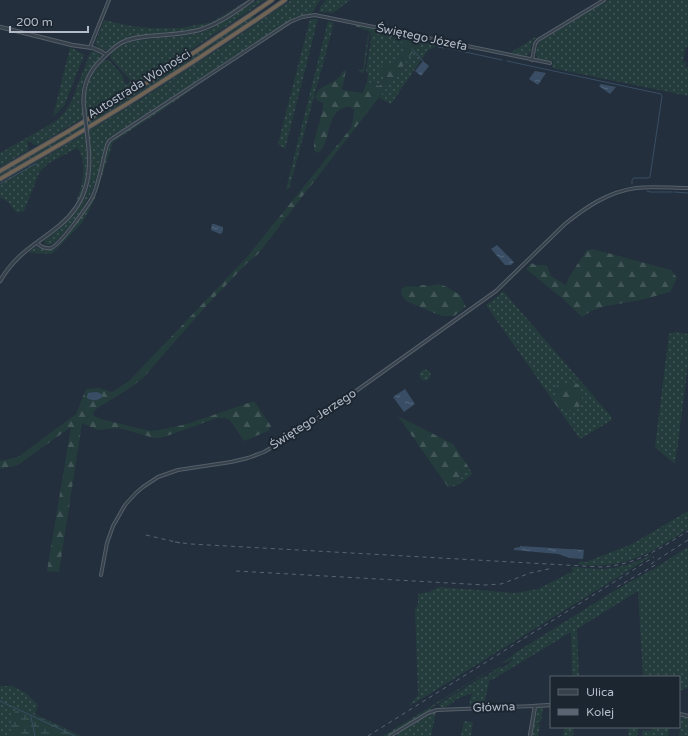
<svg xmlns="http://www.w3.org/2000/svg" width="688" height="736" font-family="'Varela Round',sans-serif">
  <defs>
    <pattern id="grass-dots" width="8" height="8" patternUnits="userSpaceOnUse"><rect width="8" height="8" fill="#253c3d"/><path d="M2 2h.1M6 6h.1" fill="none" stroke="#425658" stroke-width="1.8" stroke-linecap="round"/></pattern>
    <pattern id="forest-firs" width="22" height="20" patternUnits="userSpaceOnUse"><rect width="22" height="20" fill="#253c3d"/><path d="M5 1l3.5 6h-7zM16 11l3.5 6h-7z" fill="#425658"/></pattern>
    <pattern id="wetland-marsh" width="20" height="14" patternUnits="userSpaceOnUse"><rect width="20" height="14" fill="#253c3d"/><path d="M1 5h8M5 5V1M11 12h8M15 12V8" fill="none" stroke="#425658"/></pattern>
    <pattern id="water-ripples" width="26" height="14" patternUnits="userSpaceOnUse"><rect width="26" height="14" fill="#394e65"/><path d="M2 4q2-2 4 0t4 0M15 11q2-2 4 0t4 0" fill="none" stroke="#53667a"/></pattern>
  </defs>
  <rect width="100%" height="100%" fill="#232f3c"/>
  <g fill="url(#grass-dots)">
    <path d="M257,0h8c-74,51 -150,99 -227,145h-4l-4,-4 -3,1c1,4 3,6 0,9l-27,16v-14l56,-32 9,-9 7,-12 18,-47c3,-3 8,-1 11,2 -2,6 -7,10 -11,15 -9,12 -10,25 -9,39l5,-3c0,-23 3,-29 18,-46h5l14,16 1,3 -1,2 4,4 4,-4 -21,-23 1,-5 7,-6 9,-4 13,-3 41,-4 22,-4 16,-8z"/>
    <path d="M291,0h29l-8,13 -16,4 -29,18 -158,103c-7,12 -8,26 -12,39 -7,24 -23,46 -41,64 -4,3 -8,7 -12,1l1,-2c25,-18 44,-36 46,-68 1,-10 0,-21 -1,-31l-4,2c1,14 2,29 -2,42 -1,5 -4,10 -6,15l-1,-1c1,-4 3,-8 4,-12 3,-9 4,-33 -4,-39l-28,15 -9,8 -16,40 -7,2c-5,-6 -9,-13 -17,-15v-15l52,-30 91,-55 85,-55z"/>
    <polygon points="326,0 350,0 333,13 319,12 321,6"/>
    <path d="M608,0h80v47h-2l-3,15 4,1 -2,4h3v29l-136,-28 1,-7 -6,-1v1c-3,-1 -8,-1 -10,-4 -3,-4 1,-13 4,-16z"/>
    <path d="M245,2l-32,21 -12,4 -10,3 -59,7c-3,1 -7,1 -9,3 -10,4 -18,18 -28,4l1,-4 8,-20 27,6 19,2h30l32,-6 29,-18z"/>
    <path d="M253,15l2,3 -1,1c-82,57 -167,108 -254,158v-5l179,-108z"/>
    <polygon points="310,19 318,19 285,149 278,144"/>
    <polygon points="328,21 334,23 289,189 286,189"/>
    <path d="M368,30l19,6 15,6 5,6c-2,7 -7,11 -12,16h-6l-6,9 3,3 1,2 -4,6 -5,2 -3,-2 -8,-2 1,-8 -2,-3 5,-32v-5z"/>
    <polygon points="369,33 369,39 364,72 362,73 358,70 363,69 368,34"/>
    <polygon points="537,36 532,43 530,53 527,56 525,56 510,53"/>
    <polygon points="419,40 439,45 428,50 391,104 379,98 418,45"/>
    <polygon points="70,47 84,55 64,106 53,117"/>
    <path d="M193,87l1,1 -30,21 -51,33 -19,59 -12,22 -30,31 -21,-1 -2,-1 7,-5c7,2 12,3 20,1l32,-40 5,-10 3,-7 13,-47 4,-5z"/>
    <polygon points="503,291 610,415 612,420 580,439 558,408 568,410 556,389 557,397 554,402 486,305 498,296"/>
    <polygon points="675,332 688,334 688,365 678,442 678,446 677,448 675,464 655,447 669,334"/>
    <circle cx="425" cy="375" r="5.5"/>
    <path d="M468,466l4,8c-8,7 -12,12 -23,13l10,-5z"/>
    <path d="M688,511v18c-25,16 -50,33 -81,36 -9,1 -19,0 -28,0v-4l7,1 46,-18z"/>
    <polygon points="688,547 688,687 682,690 679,690 679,677 643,677 638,591 577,629 579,677 572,677 571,632 500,675 498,673 487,675 499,667 503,667 506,666 512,661 513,660 512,659 506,663 504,662 501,663 434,706 429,711 388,736 383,736 512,656 515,653 614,591 655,568"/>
    <path d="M652,555v1l-226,140 -17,10 9,-11 -3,-85 3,-6v-10l11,-2 10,-5 76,6 23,-4 35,-18 -2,-4c11,0 21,2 32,2 17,-1 33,-7 49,-14z"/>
    <polygon points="495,674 498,674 499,676 489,681 484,705 469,705 472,693 454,700 454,702 444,708 441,707 439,705 441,703 482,677"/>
    <polygon points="0,686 12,686 26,693 38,705 35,714 81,736 0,736"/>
    <polygon points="543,707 541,722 538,722 538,724 540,725 538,736 532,736 537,709 538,708"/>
    <path d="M434,712h2l-5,24h-34l1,-3c12,-7 23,-16 36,-21z"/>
    <polygon points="682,716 688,718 688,736 679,736"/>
    <polygon points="464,721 473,722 471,736 461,736"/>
    <polygon points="564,727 574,727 573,736 563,736"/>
    <polygon points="629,727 639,727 637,736 628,736"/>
    <polygon points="652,727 670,727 668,736 642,736 643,730 651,731"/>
  </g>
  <g fill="url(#forest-firs)">
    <path d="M357,25l53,11 9,4 -1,5 -21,29 -139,180 -11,9 -40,42 -64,73 -16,12 -28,17 -6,5 1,4 7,3 49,12 9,-1 28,-6 67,-23 17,25 -3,5 -24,10 -14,-21 -5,-2h-8l-56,20h-7l-35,-10 -21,2 -16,-7 -23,149 -12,-1 24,-144 -53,38 -18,4v-8l18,-4 58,-43 10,-25 13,-1 13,4 17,-11 118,-124 104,-129 2,-7 1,-11c-4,-4 -6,-4 -11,-2 -14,6 -13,25 -19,37 -1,3 -3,5 -6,8l-4,-2v-9l9,-34v-5l-5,-2 -3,-4c2,-9 12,-12 20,-16 4,-3 6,-7 9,-11h2l-4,20 21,3 4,-11 8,2 3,2 5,-2 4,-6 -1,-2 -3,-3 -3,-5 4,-4h11c5,-5 10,-9 12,-16 -12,-15 -35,-14 -52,-22z"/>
    <polygon points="593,249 671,270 677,278 670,292 641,300 606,306 591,311 582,317 563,299 526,269 532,263 535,265 547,265 551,276 566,285 569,277 587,250"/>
    <polygon points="439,284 447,287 460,295 466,307 454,316 443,316 434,313 406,301 401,294 402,288 407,286 418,287 422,285 429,286"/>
    <path d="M574,382l5,3 1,3 2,10 -1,6 -5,7 -8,-1 -10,-2 -4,-6c4,-6 2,-11 3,-18z"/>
    <polygon points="398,416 453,444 468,466 459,482 448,487"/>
  </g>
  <polygon fill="url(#wetland-marsh)" points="18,707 81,736 7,736 11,730 11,719"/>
  <g fill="url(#water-ripples)">
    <polygon points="423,61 429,66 421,76 415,71"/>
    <polygon points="535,71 546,73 538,85 529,79"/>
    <polygon points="601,84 616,87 610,94 599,86"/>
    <polygon points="212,224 214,224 223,227 223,230 222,233 220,234 211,230"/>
    <polygon points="497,245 514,262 511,265 505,265 491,249"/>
    <polygon points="405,389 415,404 404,412 393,397"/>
    <path d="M96,392l4,1 3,3 -1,1c-4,4 -10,4 -15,1l1,-5z"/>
    <polygon points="520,546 584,550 583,559 570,558 558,554 514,550 514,548 520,547"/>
  </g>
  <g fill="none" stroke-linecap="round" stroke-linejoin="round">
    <g stroke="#394e65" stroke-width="1">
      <polyline points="438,47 444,48"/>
      <polyline points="447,48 502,60"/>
      <polyline points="412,49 423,61"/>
      <polyline points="507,61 661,94 662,96 650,177 648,178 634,178 632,180 632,184"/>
      <polyline points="0,184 35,164 39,165"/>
      <polyline points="647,191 650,192 672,192"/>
      <polyline points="674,192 688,193"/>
      <polyline points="0,701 75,736"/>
      <polyline points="31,717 35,736"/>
    </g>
    <g stroke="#555f6a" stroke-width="4">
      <g id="minor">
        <polyline points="90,47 109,0"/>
        <polyline points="532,60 535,44 538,40 604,0"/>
        <path d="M37,243c4,4 8,6 14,5 9,-3 37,-42 42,-52 7,-16 9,-34 14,-51l2,-4 4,-3 177,-116 12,-5 13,-2 235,48"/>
        <path d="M101,575l6,-32 6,-17 12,-21 11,-12 7,-6 15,-10 20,-7 53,-8 17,-4 16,-6 36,-21 196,-140 69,-67c21,-17 43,-32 71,-36 17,-2 35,0 52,0"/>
        <polyline points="390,736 428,713 437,710 535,706"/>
      </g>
    </g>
    <g stroke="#555f6a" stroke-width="4.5">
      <g id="tertiary">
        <polyline points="0,27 72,45 93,48 102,52 106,55"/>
        <path d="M84,108c-2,-18 2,-32 14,-45 7,-7 14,-15 23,-20 9,-5 19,-6 29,-7 16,-1 33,-2 49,-6 20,-6 36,-18 53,-30"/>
        <path d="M0,281c17,-29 36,-36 60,-56 27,-22 32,-51 28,-83"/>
        <polyline points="679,714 688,716"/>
        <polyline points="530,736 535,706 551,705"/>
      </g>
    </g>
    <g stroke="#424c57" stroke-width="5.5">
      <g id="motorway">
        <path d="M0,171c93,-53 184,-110 272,-171"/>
        <path d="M0,179c98,-55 193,-115 285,-179"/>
      </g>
    </g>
    <use href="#minor" stroke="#37414c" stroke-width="2"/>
    <use href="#tertiary" stroke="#37414c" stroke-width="2.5"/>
    <use href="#motorway" stroke="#726454" stroke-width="3.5"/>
    <g stroke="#596573" stroke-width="1" stroke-dasharray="4 4" stroke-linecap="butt">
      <polyline points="146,535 180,543"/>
      <path d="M175,542l16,2 410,23c35,-2 58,-18 87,-36"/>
      <polyline points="651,564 688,540"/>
      <polyline points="236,571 485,585 501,584 512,580 530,573 553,568"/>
      <polyline points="617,587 657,564"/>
      <polyline points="368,736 654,557"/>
    </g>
    <g stroke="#555f6a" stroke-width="4.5" stroke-linecap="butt">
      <polyline id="tertiary-bridge" points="84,108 88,142"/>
    </g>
    <use href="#tertiary-bridge" stroke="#37414c" stroke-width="2.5"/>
  </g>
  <g text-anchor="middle" stroke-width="4" stroke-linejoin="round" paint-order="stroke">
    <g font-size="12" fill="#b3bcc8" stroke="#1c2631">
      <text transform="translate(422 37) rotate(12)" y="4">Świętego Józefa</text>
      <text transform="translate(139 84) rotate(-32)" y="4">Autostrada Wolności</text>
      <text transform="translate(313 419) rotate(-33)" y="4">Świętego Jerzego</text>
      <text transform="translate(494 707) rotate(-2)" y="4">Główna</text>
    </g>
  </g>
  <rect x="550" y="676" width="130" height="52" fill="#1c2631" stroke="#58626d"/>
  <rect x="558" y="689" width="20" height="6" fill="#37414c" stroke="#58626d"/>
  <text x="586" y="696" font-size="12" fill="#b3bcc8">Ulica</text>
  <rect x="558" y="709" width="20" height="6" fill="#596573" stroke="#58626d"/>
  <text x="586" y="716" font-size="12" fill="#b3bcc8">Kolej</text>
  <path d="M10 26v6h78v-6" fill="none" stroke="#b3bcc8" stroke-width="2"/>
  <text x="16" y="26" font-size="12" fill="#b3bcc8" stroke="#1c2631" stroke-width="3" paint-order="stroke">200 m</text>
</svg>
